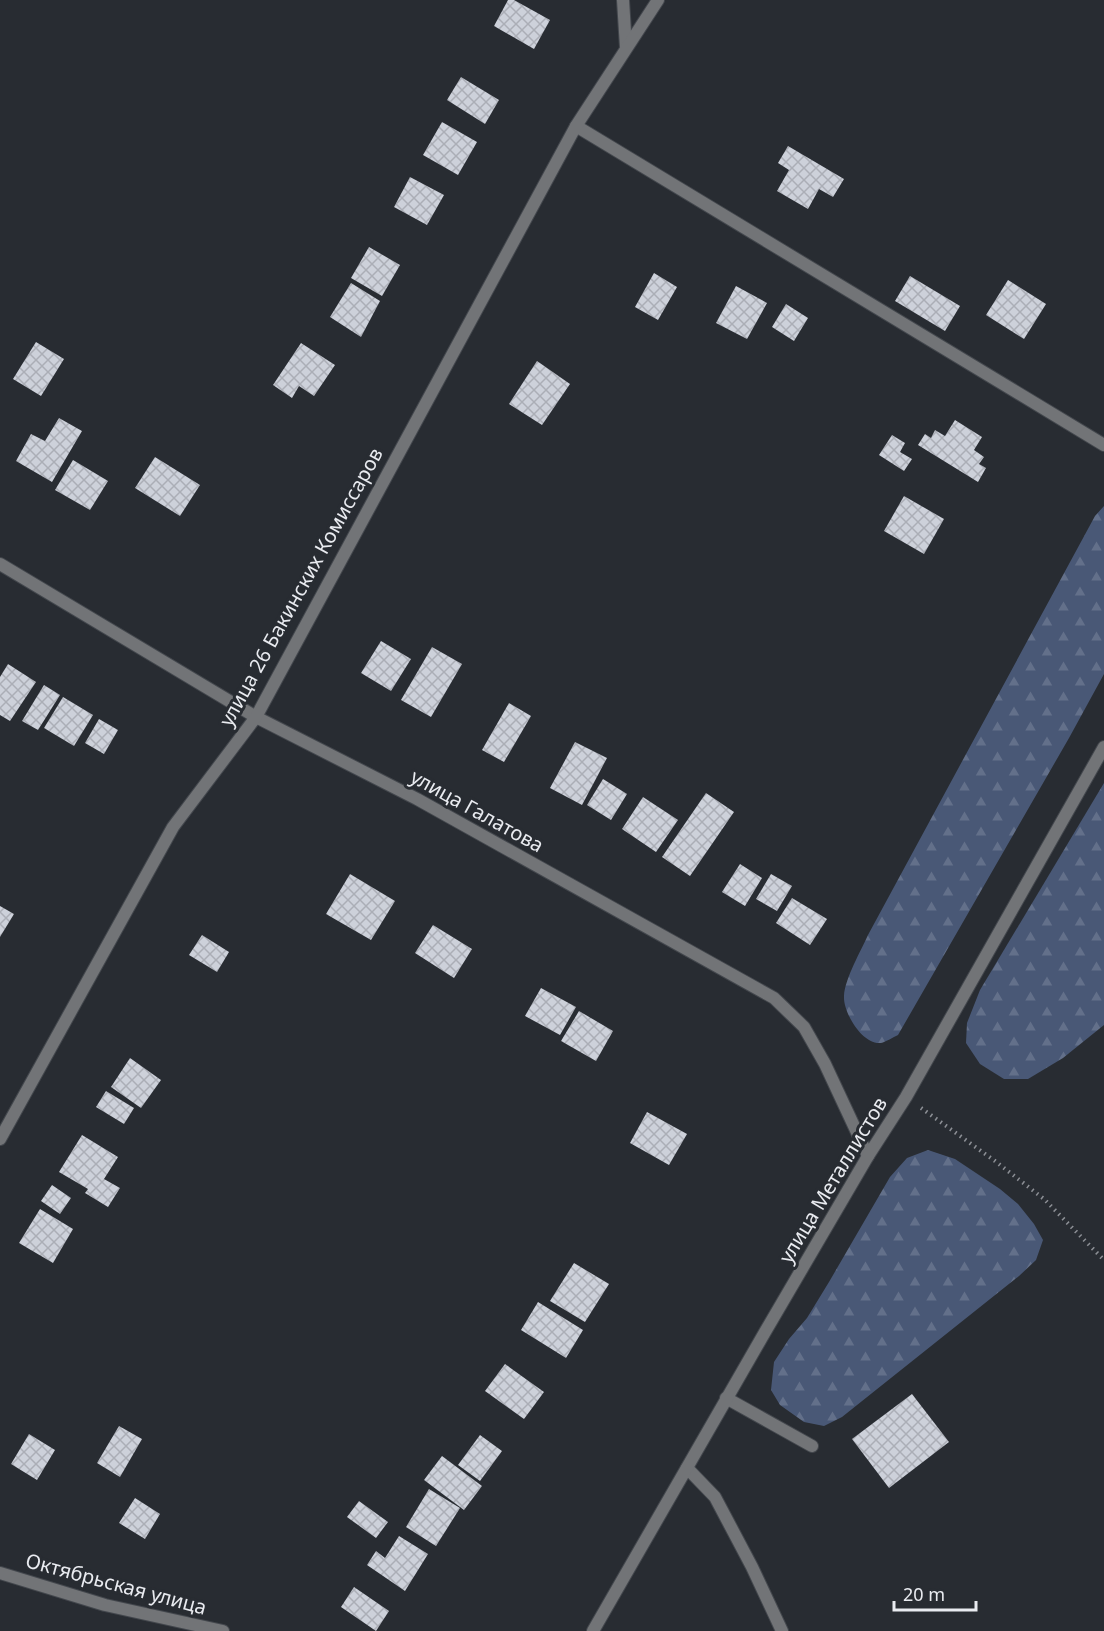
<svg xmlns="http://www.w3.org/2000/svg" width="1104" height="1631" font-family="'Noto Sans',sans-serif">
  <defs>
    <pattern id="forest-firs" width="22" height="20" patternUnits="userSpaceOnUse" patternTransform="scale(1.5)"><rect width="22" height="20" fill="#495876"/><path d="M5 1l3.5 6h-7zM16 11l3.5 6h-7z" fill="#63708a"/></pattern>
    <pattern id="building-cross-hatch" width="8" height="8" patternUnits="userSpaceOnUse" patternTransform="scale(1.5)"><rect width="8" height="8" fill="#cdd1da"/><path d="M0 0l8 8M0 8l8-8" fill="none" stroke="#abaeb6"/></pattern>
  </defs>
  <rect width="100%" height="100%" fill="#282c32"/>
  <g fill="url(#forest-firs)">
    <path d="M1104,506v168l-35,64 -171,297c-5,2 -12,7 -17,8 -19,2 -38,-31 -37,-47 1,-18 17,-45 24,-61l227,-419z"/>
    <polygon points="1104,783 1104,1025 1063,1058 1028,1079 1004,1079 980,1064 966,1043 967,1023 980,990"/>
    <polygon points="928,1150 955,1159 1000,1189 1018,1204 1034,1224 1043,1240 1036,1260 1019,1276 842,1417 824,1426 804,1422 780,1405 771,1390 774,1362 789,1339 807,1318 829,1282 890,1177 907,1158"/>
  </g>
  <g fill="url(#building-cross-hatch)">
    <polygon points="508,0 514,0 550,20 534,49 494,26"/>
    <polygon points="461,77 499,100 485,124 447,100"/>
    <polygon points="442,122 477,142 458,175 423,155"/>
    <polygon points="788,146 844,179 833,197 819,189 808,209 777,191 789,170 778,163"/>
    <polygon points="410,177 444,195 427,225 394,207"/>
    <polygon points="369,247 400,265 382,296 351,278"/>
    <polygon points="654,273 677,287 658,320 635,307"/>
    <polygon points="910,276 960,306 945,331 895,301"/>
    <polygon points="1008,280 1046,304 1024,339 986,315"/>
    <polygon points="351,283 380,301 361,337 330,317"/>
    <polygon points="736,286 767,303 747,339 716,323"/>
    <polygon points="786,304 808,318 794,341 772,327"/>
    <polygon points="36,342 64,359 41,396 13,379"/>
    <polygon points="301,343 335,365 314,396 299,386 292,398 273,385"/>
    <polygon points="537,361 570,384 542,425 509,404"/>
    <polygon points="59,418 82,431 52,482 16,461 31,434 45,441"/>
    <polygon points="955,420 982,437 974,450 984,457 979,464 986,468 978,482 918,445 925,434 931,438 935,430 945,436"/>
    <polygon points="892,435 905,443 900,452 912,459 904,471 879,455"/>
    <polygon points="155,457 200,485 180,516 135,488"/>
    <polygon points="73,460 108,481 90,510 55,490"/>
    <polygon points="904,496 944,519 924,554 884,531"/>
    <polygon points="381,641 411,659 391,691 361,673"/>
    <polygon points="432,647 462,664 431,717 401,700"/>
    <polygon points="8,664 36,682 10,721 0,715 0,677"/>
    <polygon points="44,685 60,695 38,730 22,721"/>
    <polygon points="63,697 93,715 74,746 44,728"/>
    <polygon points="509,703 531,716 504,762 482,750"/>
    <polygon points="99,719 118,730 104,754 85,743"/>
    <polygon points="575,742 607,758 582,805 550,788"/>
    <polygon points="603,779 627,794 611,820 587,805"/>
    <polygon points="706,793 734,812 690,876 662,857"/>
    <polygon points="643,797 678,820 656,852 622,829"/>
    <polygon points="740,864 762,878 745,906 722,892"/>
    <polygon points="350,874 395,901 371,940 326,914"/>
    <polygon points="771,874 792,886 777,911 756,899"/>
    <polygon points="792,898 827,919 810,945 776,923"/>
    <polygon points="0,906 14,914 0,937"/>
    <polygon points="433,925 472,949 454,978 415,953"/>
    <polygon points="202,935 229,952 217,972 189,955"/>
    <polygon points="541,988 576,1007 560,1035 525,1016"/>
    <polygon points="579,1011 613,1031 596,1061 561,1041"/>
    <polygon points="130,1058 161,1080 141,1108 111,1087"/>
    <polygon points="106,1091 134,1108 124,1124 96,1107"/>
    <polygon points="647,1112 687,1134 669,1165 630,1143"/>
    <polygon points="82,1135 118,1157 104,1179 120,1188 108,1207 85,1193 88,1189 59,1172"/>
    <polygon points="52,1185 71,1198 60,1214 41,1201"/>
    <polygon points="40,1209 73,1229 53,1263 19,1243"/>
    <polygon points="574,1263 609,1284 585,1322 550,1301"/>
    <polygon points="538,1302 583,1330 566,1358 521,1330"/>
    <polygon points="505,1364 544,1392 524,1419 485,1391"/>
    <polygon points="912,1394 949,1442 889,1488 852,1439"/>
    <polygon points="119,1426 142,1439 120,1477 97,1463"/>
    <polygon points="29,1434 55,1450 37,1480 11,1464"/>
    <polygon points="480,1435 502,1451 480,1481 458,1465"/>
    <polygon points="442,1456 482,1486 464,1510 424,1480"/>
    <polygon points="429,1489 460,1508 436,1546 406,1527"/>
    <polygon points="135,1498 160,1514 145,1539 119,1523"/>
    <polygon points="359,1501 388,1522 376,1538 347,1517"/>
    <polygon points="399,1536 428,1554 405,1591 367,1565 376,1551 385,1558"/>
    <polygon points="354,1587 389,1611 376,1631 341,1607"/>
  </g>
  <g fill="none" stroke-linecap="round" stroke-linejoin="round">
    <g stroke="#43474d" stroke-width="14">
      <polyline id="lane" points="726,1398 812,1446"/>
    </g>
    <g stroke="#43474d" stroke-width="14">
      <g id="street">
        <polyline points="623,0 626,48"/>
        <polyline points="576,126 1104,445"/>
        <polyline points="0,564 256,717 417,799 774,998 804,1027 825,1064 868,1156"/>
        <polyline points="0,1139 173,827 256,717 576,126 658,0"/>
        <polyline points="687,1468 715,1497 752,1567 782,1631"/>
        <polyline points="0,1573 105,1605 223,1631"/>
        <polyline points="593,1631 765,1332 868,1156 906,1097 1104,747"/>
      </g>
    </g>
    <polyline stroke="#8c8f95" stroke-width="4" stroke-dasharray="1.5 4.5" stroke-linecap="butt" points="921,1108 995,1161 1044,1199 1104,1260"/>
    <use href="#lane" stroke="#727477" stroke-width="12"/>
    <use href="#street" stroke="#727477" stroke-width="12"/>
  </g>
  <g text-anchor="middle" stroke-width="6" stroke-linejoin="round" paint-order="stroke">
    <g font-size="20" fill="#e9ebf0" stroke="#282c32">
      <text transform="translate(301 587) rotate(-61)" y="7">улица 26 Бакинских Комиссаров</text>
      <text transform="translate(477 811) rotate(29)" y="7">улица Галатова</text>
      <text transform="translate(833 1180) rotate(-59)" y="7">улица Металлистов</text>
      <text transform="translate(116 1584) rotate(15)" y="7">Октябрьская улица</text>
    </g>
  </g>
  <path d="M894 1601v9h82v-9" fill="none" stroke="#e9ebf0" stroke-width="3"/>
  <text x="903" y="1601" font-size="18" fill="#e9ebf0" stroke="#282c32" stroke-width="4.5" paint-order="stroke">20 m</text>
</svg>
